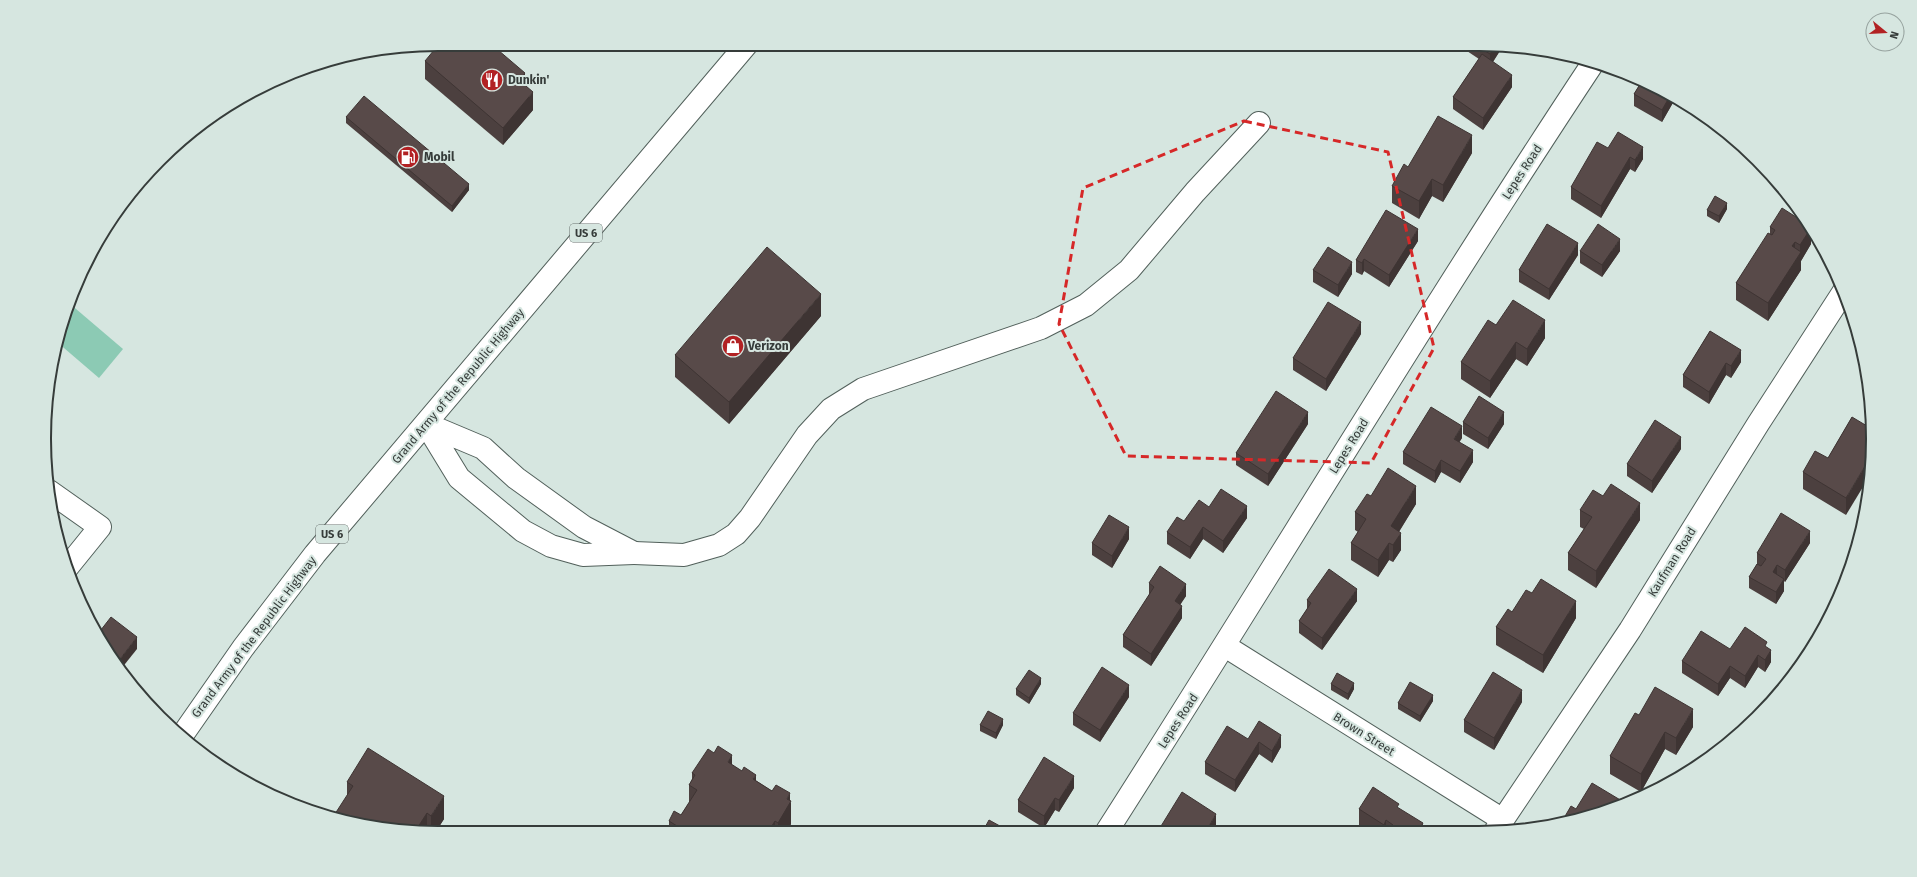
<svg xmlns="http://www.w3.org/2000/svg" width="1917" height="877" font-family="'Fira Sans',sans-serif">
  <rect width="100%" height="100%" fill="#d6e6e0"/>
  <polygon fill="#8ccab4" points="69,303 123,349 99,378 57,342"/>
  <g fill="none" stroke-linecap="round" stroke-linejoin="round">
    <g stroke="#52605b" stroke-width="24">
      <g id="minor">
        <polygon points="426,424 483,448 516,478 584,527 634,553 583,555 551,546 523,531 459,478"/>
        <polyline points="49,491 100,527 66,569"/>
        <polyline points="634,553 684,555 719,545 736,534 750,518 807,435 831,409 863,389 1041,328 1086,305 1129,270 1195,192 1259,123"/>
        <polyline points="1225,646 1503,820"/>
        <polyline points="1496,830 1630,630 1758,424 1844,291"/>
        <path d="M1107,831c163,-255 319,-516 486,-768"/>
      </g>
    </g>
    <g stroke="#52605b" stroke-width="24">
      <polyline id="primary" points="181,737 243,648 315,554 747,44"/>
    </g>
    <use href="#minor" stroke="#fff" stroke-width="22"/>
    <use href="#primary" stroke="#fff" stroke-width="22"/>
  </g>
  <g fill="#4c403f">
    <polygon points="1267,44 1276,44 1272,48"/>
    <polygon points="1289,44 1296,44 1293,47"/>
    <polygon points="1461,44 1479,44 1503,46 1493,62 1512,87 1483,130 1453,109 1453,97 1479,59 1461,47"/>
    <polygon points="425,61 525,86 533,110 503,145 425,79"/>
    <polygon points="1642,81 1675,99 1662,122 1634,106 1634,94"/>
    <polygon points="346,117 469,190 452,212 346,123"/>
    <polygon points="1608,148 1643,159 1635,172 1630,169 1601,218 1571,199 1571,187"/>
    <polygon points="1472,153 1443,202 1432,196 1419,219 1392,203 1392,186 1408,167"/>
    <polygon points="1727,209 1719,223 1707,216 1707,210"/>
    <polygon points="1770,227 1811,229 1811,244 1801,261 1801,270 1768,321 1736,300 1736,283 1770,234"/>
    <polygon points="1418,241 1389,287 1364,271 1362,275 1356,272 1356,260"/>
    <polygon points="1580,251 1620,251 1602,277 1580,263"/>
    <polygon points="1578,255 1549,300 1519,282 1519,270"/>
    <polygon points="1313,270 1352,274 1338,297 1313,282"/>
    <polygon points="821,316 729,424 675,377 675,355"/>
    <polygon points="1496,325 1545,338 1527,366 1516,359 1490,398 1461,379 1461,362"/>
    <polygon points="1710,331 1741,362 1731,378 1726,375 1709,404 1683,387 1683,375"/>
    <polygon points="1361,334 1326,391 1293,370 1293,358"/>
    <polygon points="1852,417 1846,515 1803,489 1803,472 1828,458"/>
    <polygon points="1463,422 1504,424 1488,449 1463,434"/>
    <polygon points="1308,424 1268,486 1236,465 1236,453"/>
    <polygon points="1462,438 1459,442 1473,462 1460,483 1441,472 1435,483 1403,464 1403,452"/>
    <polygon points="1681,449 1652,493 1627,476 1627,464"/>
    <polygon points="1371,496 1416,504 1399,532 1401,550 1393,562 1389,560 1378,577 1351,560 1351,543 1358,532 1355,530 1355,512"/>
    <polygon points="1209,507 1247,518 1223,553 1203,539 1190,559 1167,544 1167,532"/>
    <polygon points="1580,510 1640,520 1596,588 1568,570 1568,553 1584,529 1580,527"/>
    <polygon points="1129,539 1112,568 1092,555 1092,543"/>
    <polygon points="1810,543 1785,582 1784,581 1784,591 1776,604 1749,588 1749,577 1757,564 1757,553"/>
    <polygon points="1149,583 1186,596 1180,604 1182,618 1151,666 1123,647 1123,635 1149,595"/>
    <polygon points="1532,593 1576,618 1543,673 1496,645 1496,627"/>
    <polygon points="1307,600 1357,601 1322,650 1299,633 1299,621 1307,609"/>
    <polygon points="1767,648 1771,662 1765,672 1758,667 1745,688 1730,678 1718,696 1682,673 1682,661 1730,649"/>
    <polygon points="1041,684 1029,704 1016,695 1016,689"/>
    <polygon points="1331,684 1354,689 1348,700 1331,690"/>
    <polygon points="1129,697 1100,742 1073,725 1073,713"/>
    <polygon points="1433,701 1420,722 1398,709 1398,703"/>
    <polygon points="1522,702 1494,750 1464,732 1464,720"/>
    <polygon points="1639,715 1693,727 1676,755 1665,749 1641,792 1610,774 1610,756"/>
    <polygon points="980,725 1003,725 996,739 980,731"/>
    <polygon points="1248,739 1281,747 1272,763 1259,754 1235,792 1205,774 1205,762"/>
    <polygon points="732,765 772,791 790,801 791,824 786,832 669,832 669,821 681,815 689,803 689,785 692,779 692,773"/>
    <polygon points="347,782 444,819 435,833 361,825 347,795"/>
    <polygon points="1074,788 1059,812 1055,810 1044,828 1018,812 1018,800"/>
    <polygon points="1359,809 1399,809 1423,830 1364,830 1359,827"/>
  </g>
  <g fill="#3e3433">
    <polygon points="1272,44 1276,44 1272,48"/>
    <polygon points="1495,46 1503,46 1490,66 1490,54"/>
    <polygon points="525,73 525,90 519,80"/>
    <polygon points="1512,75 1512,87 1483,130 1483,118"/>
    <polygon points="533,92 533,110 503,145 503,128"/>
    <polygon points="1670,96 1675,99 1662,122 1662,110"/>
    <polygon points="1472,135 1472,153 1443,202 1443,185"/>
    <polygon points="1643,147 1643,159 1635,172 1635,160"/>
    <polygon points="1630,157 1630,169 1601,218 1601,206"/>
    <polygon points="1432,179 1432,196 1419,219 1419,201"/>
    <polygon points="469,184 469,190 452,212 452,206"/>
    <polygon points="1727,203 1727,209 1719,223 1719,216"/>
    <polygon points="1811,228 1811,244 1801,261 1801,270 1768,321 1768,303 1800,254 1800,245"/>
    <polygon points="1418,229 1418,241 1389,287 1389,275"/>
    <polygon points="1620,239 1620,251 1602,277 1602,265"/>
    <polygon points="1795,242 1795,260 1792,246"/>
    <polygon points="1578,243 1578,255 1549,300 1549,289"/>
    <polygon points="1364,259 1364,271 1362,275 1362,263"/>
    <polygon points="1352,262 1352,274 1338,297 1338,285"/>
    <polygon points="821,294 821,316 729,424 729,402"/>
    <polygon points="1545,320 1545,338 1527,366 1527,349"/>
    <polygon points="1361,322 1361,334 1326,391 1326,379"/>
    <polygon points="1516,342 1516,359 1490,398 1490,381"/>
    <polygon points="1741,350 1741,362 1731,378 1731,366"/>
    <polygon points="1726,363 1726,375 1709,404 1709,392"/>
    <polygon points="1308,412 1308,424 1268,486 1268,474"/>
    <polygon points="1504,412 1504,424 1488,449 1488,438"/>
    <polygon points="1462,426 1462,438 1454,451 1454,439"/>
    <polygon points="1681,437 1681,449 1652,493 1652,481"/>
    <polygon points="1473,450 1473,462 1460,483 1460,471"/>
    <polygon points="1871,456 1869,477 1846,515 1846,498"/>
    <polygon points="1441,460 1441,472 1435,483 1435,471"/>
    <polygon points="1416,486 1416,504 1391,544 1391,526"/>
    <polygon points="1640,503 1640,520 1596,588 1596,571"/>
    <polygon points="1247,506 1247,518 1223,553 1223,541"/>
    <polygon points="1129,527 1129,539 1112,568 1112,556"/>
    <polygon points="1203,527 1203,539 1190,559 1190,547"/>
    <polygon points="1810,531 1810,543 1785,582 1785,570"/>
    <polygon points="1401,533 1401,550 1393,562 1393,545"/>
    <polygon points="1389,543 1389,560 1378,577 1378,560"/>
    <polygon points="1777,565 1777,577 1773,572"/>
    <polygon points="1784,579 1784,591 1776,604 1776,592"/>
    <polygon points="1186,584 1186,596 1175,613 1175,601"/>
    <polygon points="1357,589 1357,601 1322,650 1322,638"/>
    <polygon points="1576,601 1576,618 1543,673 1543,655"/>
    <polygon points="1182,606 1182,618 1151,666 1151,654"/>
    <polygon points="137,637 137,649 121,669 117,663"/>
    <polygon points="1771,650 1771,662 1765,672 1765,660"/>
    <polygon points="1758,655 1758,667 1745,688 1745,676"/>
    <polygon points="1730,666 1730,678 1718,696 1718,684"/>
    <polygon points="1041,678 1041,684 1029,704 1029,698"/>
    <polygon points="1354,683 1354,689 1348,700 1348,694"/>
    <polygon points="1129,685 1129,697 1100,742 1100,730"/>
    <polygon points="1522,690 1522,702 1494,750 1494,738"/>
    <polygon points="1433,695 1433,701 1420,722 1420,716"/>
    <polygon points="1693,709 1693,727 1676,755 1676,738"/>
    <polygon points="1003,719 1003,725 996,739 996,733"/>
    <polygon points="1665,732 1665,749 1641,792 1641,774"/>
    <polygon points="1281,735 1281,747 1272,763 1272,751"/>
    <polygon points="1259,742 1259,754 1235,792 1235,780"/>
    <polygon points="732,755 732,777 728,762"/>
    <polygon points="756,775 756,797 753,779"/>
    <polygon points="1074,776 1074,788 1059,812 1059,800"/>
    <polygon points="790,793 790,803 791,801 791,824 786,832 778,832 778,823 787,799"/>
    <polygon points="444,796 444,819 435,833 431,832 431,816"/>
    <polygon points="1055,798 1055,810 1044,828 1044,816"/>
    <polygon points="427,813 427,832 418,831 418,827"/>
    <polygon points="1216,814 1216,831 1206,831"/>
    <polygon points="1386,820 1386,830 1384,830 1384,825"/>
    <polygon points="775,821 775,832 768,832"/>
    <polygon points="1423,823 1423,830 1419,830"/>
    <polygon points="414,825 414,831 411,830"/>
    <polygon points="760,827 760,832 756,832"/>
  </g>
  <g fill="#584a49" stroke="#3e3433">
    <polygon points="439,44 491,44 525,73 519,80 533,92 503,128 425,61"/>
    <polygon points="1474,44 1479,44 1495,46 1490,54"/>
    <polygon points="1482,54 1512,75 1483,118 1453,97"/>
    <polygon points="1642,81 1670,96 1662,110 1634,94"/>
    <polygon points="364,96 469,184 452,206 346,117"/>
    <polygon points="1438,116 1472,135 1443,185 1432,179 1419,201 1392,186 1404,164 1408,167"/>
    <polygon points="1618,132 1643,147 1635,160 1630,157 1601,206 1571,187 1597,142 1608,148"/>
    <polygon points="1715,196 1727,203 1719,216 1707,210"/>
    <polygon points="1782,208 1810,226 1811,228 1800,245 1795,242 1792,246 1801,252 1768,303 1736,283 1768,233 1772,235 1775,230 1770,227"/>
    <polygon points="1386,210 1418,229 1389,275 1364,259 1362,263 1356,260"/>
    <polygon points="1547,224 1578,243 1549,289 1519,270"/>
    <polygon points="1598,224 1620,239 1602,265 1580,251"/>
    <polygon points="767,247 821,294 729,402 675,355"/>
    <polygon points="1328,247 1352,262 1338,285 1313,270"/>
    <polygon points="1513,300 1545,320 1527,349 1516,342 1490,381 1461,362 1488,320 1496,325"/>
    <polygon points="1328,302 1361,322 1326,379 1293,358"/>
    <polygon points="1710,331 1741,350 1731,366 1726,363 1709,392 1683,375"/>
    <polygon points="1276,391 1308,412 1268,474 1236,453"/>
    <polygon points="1479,396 1504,412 1488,438 1463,422"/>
    <polygon points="1431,407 1462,426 1454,439 1473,450 1460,471 1441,460 1435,471 1403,452"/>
    <polygon points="1852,417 1872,429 1873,438 1871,456 1846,498 1803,472 1815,451 1828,458"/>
    <polygon points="1655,420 1681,437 1652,481 1627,464"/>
    <polygon points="1388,468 1416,486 1391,526 1401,533 1393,545 1389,543 1378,560 1351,543 1366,519 1355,512 1367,494 1371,496"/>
    <polygon points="1611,484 1640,503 1596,571 1568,553 1592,517 1580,510 1593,490 1603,496"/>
    <polygon points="1221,489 1247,506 1223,541 1203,527 1190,547 1167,532 1177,517 1184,521 1199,500 1209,507"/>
    <polygon points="1781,513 1810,531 1785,570 1777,565 1773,572 1784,579 1776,592 1749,577 1757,564 1761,566 1766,559 1757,553"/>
    <polygon points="1109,515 1129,527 1112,556 1092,543"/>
    <polygon points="1160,566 1186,584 1175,601 1182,606 1151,654 1123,635 1154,587 1149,583"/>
    <polygon points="1329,569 1357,589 1322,638 1299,621 1311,603 1307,600"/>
    <polygon points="1541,579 1576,601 1543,655 1496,627 1508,609 1512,612 1526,590 1532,593"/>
    <polygon points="111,617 137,637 117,663 97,635"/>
    <polygon points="1745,627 1767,642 1765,646 1771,650 1765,660 1758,655 1745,676 1730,666 1718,684 1682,661 1701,631 1730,649"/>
    <polygon points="1102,667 1129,685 1100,730 1073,713"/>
    <polygon points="1029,670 1041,678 1029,698 1016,689"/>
    <polygon points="1493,672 1522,690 1494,738 1464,720"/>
    <polygon points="1337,673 1354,683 1348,694 1331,684"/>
    <polygon points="1410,682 1433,695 1420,716 1398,703"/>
    <polygon points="1655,687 1693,709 1676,738 1665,732 1641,774 1610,756 1635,713 1639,715"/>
    <polygon points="988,711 1003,719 996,733 980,725"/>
    <polygon points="1259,721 1281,735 1272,751 1259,742 1235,780 1205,762 1227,726 1248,739"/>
    <polygon points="718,746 732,755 728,762 742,771 744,767 756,775 753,779 772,791 776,785 790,793 787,799 791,801 778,823 775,821 768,832 760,827 756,832 674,832 677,826 669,821 674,811 681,815 697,790 689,785 695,775 692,773 708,749 714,753"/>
    <polygon points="368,748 444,796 431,816 427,813 418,827 414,825 411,830 361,825 333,817 353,786 347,782"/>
    <polygon points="1044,757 1074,776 1059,800 1055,798 1044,816 1018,800"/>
    <polygon points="1592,783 1627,804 1567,820 1564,818 1571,806 1576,809"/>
    <polygon points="1373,787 1399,804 1397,807 1423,823 1419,830 1390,830 1393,825 1386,820 1384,825 1359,809"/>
    <polygon points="1182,792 1216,814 1206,831 1158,831"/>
    <polygon points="989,820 1009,831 983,831"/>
  </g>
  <path fill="none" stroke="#d62828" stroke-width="3" stroke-dasharray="8 5" stroke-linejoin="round" d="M1244,121l144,31 46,196 -63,115 -245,-7 -67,-132 24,-136z"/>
  <defs>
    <g id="restaurant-disc" transform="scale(1.15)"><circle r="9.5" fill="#b22123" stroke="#d6e6e0"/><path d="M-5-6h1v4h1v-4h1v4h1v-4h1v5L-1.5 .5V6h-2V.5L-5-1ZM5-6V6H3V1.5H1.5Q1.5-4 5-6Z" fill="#fff"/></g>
    <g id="fuel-disc" transform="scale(1.15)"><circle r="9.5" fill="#b22123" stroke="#d6e6e0"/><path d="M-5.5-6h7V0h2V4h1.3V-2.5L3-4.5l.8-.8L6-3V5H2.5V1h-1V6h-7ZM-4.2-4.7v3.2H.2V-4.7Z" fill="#fff"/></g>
    <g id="shop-disc" transform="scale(1.15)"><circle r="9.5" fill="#b22123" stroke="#d6e6e0"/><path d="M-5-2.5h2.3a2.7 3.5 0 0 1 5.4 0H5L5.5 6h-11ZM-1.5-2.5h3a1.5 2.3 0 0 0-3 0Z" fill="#fff"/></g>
  </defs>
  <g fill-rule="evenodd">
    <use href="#restaurant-disc" x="492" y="80"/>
    <use href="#fuel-disc" x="408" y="157"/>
    <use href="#shop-disc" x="733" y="346"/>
  </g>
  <g text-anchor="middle" stroke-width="4" stroke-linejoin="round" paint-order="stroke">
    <g fill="#d6e6e0" stroke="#666f6c" stroke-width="1">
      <rect x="570" y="224" width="32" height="18" rx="3"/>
      <rect x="316" y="525" width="32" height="18" rx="3"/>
    </g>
    <g font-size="11" font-weight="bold" fill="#363c3a">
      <text x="586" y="237">US 6</text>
      <text x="332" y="538">US 6</text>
    </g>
    <g font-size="12" font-weight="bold" fill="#363c3a" stroke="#d6e6e0" text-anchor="start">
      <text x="508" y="84">Dunkin'</text>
      <text x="424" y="161">Mobil</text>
      <text x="748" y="350">Verizon</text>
    </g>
    <g font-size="12" fill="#363c3a" stroke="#d6e6e0">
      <text transform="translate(1522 172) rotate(-57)" y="4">Lepes Road</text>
      <text transform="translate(458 386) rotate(-50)" y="4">Grand Army of the Republic Highway</text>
      <text transform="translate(1349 446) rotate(-58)" y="4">Lepes Road</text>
      <text transform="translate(1672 562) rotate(-58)" y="4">Kaufman Road</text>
      <text transform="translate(254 637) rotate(-53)" y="4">Grand Army of the Republic Highway</text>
      <text transform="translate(1178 721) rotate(-57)" y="4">Lepes Road</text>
      <text transform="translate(1364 734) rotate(32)" y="4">Brown Street</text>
    </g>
  </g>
  <path d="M0 0H1917V877H0ZM438 51H1479A387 387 0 0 1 1866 438V439A387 387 0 0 1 1479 826H438A387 387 0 0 1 51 439V438A387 387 0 0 1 438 51Z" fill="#d6e6e0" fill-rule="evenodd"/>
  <path fill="none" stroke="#363c3a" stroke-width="2" d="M438 51H1479A387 387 0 0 1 1866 438V439A387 387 0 0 1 1479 826H438A387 387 0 0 1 51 439V438A387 387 0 0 1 438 51Z"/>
  <g transform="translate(1885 32) rotate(108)"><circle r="19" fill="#d6e6e0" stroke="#96a29e"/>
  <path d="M0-3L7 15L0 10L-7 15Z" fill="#b22123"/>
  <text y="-6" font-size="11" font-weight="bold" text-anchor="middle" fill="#363c3a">N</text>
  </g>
</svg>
